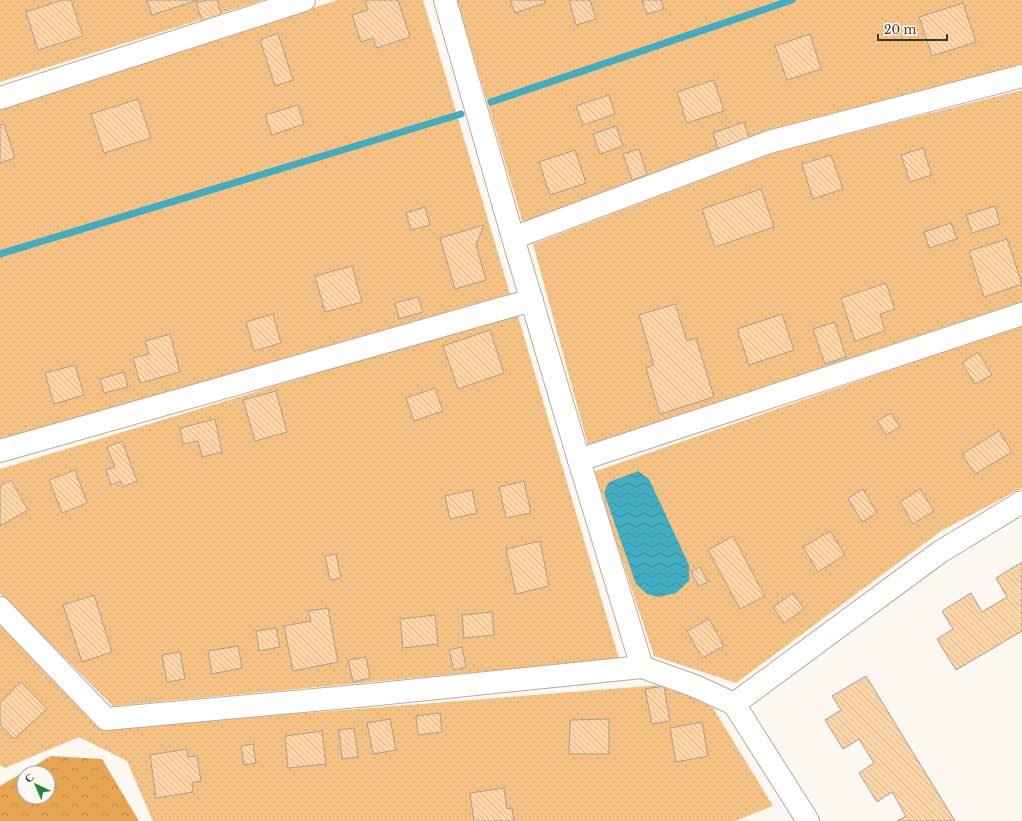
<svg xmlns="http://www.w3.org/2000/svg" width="1022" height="821" font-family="'Libre Baskerville',serif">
  <defs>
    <pattern id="forest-crowns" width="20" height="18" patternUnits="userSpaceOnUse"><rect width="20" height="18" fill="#e6a553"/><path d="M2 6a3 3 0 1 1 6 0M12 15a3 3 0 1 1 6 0" fill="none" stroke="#bc8745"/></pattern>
    <pattern id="garden-dots" width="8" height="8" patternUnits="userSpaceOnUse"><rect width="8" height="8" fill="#f6c284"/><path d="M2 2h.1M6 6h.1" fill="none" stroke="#d4a772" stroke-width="1.8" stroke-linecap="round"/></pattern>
    <pattern id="water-waves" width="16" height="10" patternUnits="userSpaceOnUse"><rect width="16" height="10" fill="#42adc1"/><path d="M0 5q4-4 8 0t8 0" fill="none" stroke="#388e9d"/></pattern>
    <pattern id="building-back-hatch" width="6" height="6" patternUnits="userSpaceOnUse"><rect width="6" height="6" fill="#fdd5a7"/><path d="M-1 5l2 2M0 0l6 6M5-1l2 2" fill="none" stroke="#dab790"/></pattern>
  </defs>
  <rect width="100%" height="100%" fill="#fdf8f1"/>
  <path fill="url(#forest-crowns)" fill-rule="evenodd" d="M51,756l51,3 37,62h-139v-35zM24,773h24v24h-24z"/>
  <g fill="url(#garden-dots)">
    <polygon points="0,0 264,0 0,82"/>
    <polygon points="338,0 423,0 510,294 0,440 0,108"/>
    <polygon points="457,0 1022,0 1022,66 792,124 523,223"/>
    <polygon points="1022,90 1022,304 589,449 533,244 779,151"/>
    <polygon points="517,313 619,659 113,706 0,593 0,469"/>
    <polygon points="1022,325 1022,488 941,531 736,683 654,656 593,472"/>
    <polygon points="0,625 102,729 674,684 713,708 773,806 735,821 153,821 127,761 79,737 5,768 0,765"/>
  </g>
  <polygon fill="url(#water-waves)" points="638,471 649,479 689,565 689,581 676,593 659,597 647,594 636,584 604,493 609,482"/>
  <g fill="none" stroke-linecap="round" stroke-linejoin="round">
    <g stroke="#42adc1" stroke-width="7">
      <polyline points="491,102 792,0"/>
      <polyline points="0,254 461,114"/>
    </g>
  </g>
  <g fill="url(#building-back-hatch)" stroke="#aa9e8f">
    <polygon points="62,0 71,0 83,36 38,50 26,12"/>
    <polygon points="147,0 198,0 152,15"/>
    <polygon points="207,0 217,0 222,17 203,23 196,3"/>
    <polygon points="365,0 398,0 410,37 377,48 373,38 361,42 352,15 368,10"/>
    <polygon points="510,0 544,0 545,3 515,13"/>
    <polygon points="569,0 590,0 596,19 576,25"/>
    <polygon points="642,0 661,0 664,9 647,14"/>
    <polygon points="963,3 976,42 932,56 919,17"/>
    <polygon points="278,33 293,80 275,86 260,40"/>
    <polygon points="810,34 821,69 787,80 775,46"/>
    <polygon points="714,80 724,111 687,123 677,92"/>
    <polygon points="609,95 615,114 583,125 576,106"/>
    <polygon points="138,99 151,138 104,153 91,114"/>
    <polygon points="298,105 304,124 272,135 265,115"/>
    <polygon points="744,122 750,141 719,151 713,133"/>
    <polygon points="4,124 15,158 0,163 0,125"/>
    <polygon points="616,126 623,146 600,154 593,134"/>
    <polygon points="923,148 932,175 910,182 901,155"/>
    <polygon points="639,149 647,175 632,180 623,154"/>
    <polygon points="575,150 586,183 550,195 539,162"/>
    <polygon points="831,155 843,189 813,199 802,164"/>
    <polygon points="761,189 774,227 715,247 702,209"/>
    <polygon points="995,206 1000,224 972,233 966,215"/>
    <polygon points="425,207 430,225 411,230 406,213"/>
    <polygon points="951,223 957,239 929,248 924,232"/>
    <polygon points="484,225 476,245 486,280 455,289 440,238"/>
    <polygon points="1007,239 1022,284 984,297 969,251"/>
    <polygon points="352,266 362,302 325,312 315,276"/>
    <polygon points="886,283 895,309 880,314 885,331 855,341 841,298"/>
    <polygon points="418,297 423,312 399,319 395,303"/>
    <polygon points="675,304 687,341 696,338 714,397 660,414 646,368 654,365 639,315"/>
    <polygon points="273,314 281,343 254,351 246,322"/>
    <polygon points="782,314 794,350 749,365 737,329"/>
    <polygon points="835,322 846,357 825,364 813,329"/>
    <polygon points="490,330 504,373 458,389 443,346"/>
    <polygon points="170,334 180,372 140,383 133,358 149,354 145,341"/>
    <polygon points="978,352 992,375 975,384 962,363"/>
    <polygon points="75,365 84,395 54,404 45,373"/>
    <polygon points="124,372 128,387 104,393 100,379"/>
    <polygon points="435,388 443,411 414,421 406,398"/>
    <polygon points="276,391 287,432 255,441 243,400"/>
    <polygon points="891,413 900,427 886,435 877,421"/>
    <polygon points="215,419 222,452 202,457 198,441 183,444 180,428"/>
    <polygon points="999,431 1012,452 975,474 962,454"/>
    <polygon points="122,441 137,481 123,487 120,481 111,485 106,470 115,467 107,447"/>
    <polygon points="75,470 87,503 62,513 49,480"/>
    <polygon points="11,480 28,510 0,526 0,486"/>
    <polygon points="524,481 531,513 506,518 499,487"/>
    <polygon points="863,489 877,513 862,522 848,498"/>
    <polygon points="920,489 934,511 913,524 900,502"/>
    <polygon points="472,490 477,513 450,519 445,496"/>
    <polygon points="830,531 845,555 818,572 803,547"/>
    <polygon points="733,536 765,596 740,609 708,550"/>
    <polygon points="540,541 549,586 516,594 506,549"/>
    <polygon points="336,554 341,578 330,580 325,556"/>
    <polygon points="1022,562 1022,631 956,670 937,639 953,629 942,611 971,593 982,612 1007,597 996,578"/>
    <polygon points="700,567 708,582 699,586 691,572"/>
    <polygon points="793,593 804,609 784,623 773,607"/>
    <polygon points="94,595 112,652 82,662 63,605"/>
    <polygon points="328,608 338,662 293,671 284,626 311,621 308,611"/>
    <polygon points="492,612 494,635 464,638 462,615"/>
    <polygon points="435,615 438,644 403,648 400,619"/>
    <polygon points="709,619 724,646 702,658 687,631"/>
    <polygon points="276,628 280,647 259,651 256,631"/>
    <polygon points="238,646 242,668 212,674 208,651"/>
    <polygon points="462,647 466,667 454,670 449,650"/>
    <polygon points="180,652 185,679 167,682 162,655"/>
    <polygon points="366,657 370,678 353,682 348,660"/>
    <polygon points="866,676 955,821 897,821 906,816 892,792 877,802 859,773 874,763 859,739 843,749 825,720 841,710 832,696"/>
    <polygon points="21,682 47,709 14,739 0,724 0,703"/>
    <polygon points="664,686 670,721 652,724 645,689"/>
    <polygon points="440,713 442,732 418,735 416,716"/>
    <polygon points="390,719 396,750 373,754 367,723"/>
    <polygon points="609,719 609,754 569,754 570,720"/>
    <polygon points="702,722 708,756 676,762 670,728"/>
    <polygon points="354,728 358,757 342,759 339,730"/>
    <polygon points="322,731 326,764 288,768 285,736"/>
    <polygon points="253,744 256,763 244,765 241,746"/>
    <polygon points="187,749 188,757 197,756 201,781 192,783 193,792 156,798 150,755"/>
    <polygon points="504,788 507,809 512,808 514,821 474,821 470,793"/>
  </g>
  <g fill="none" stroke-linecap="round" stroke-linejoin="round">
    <g stroke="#b9ac9d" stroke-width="24">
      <g id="minor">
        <polyline points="445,0 513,238 579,460 642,667"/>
        <polyline points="0,98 304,0"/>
        <polyline points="513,238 769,142 1022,76"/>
        <polyline points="0,451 532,300"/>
        <polyline points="579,460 1022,314"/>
        <polyline points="0,608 106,719 369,695 642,667 695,686 734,704 808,821"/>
        <polyline points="734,704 940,552 1022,502"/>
      </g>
    </g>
    <use href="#minor" stroke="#fff" stroke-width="22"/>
  </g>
  <g transform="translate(36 785) rotate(316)"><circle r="19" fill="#fdf8f1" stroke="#b0aba4"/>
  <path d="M0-3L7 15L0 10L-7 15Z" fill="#21873c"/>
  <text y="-6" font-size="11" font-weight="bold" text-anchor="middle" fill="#3c3731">С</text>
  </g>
  <path d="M878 34v6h69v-6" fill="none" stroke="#3c3731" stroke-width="2"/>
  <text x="884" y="34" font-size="12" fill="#3c3731" stroke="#fdf8f1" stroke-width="3" paint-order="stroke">20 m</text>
</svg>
